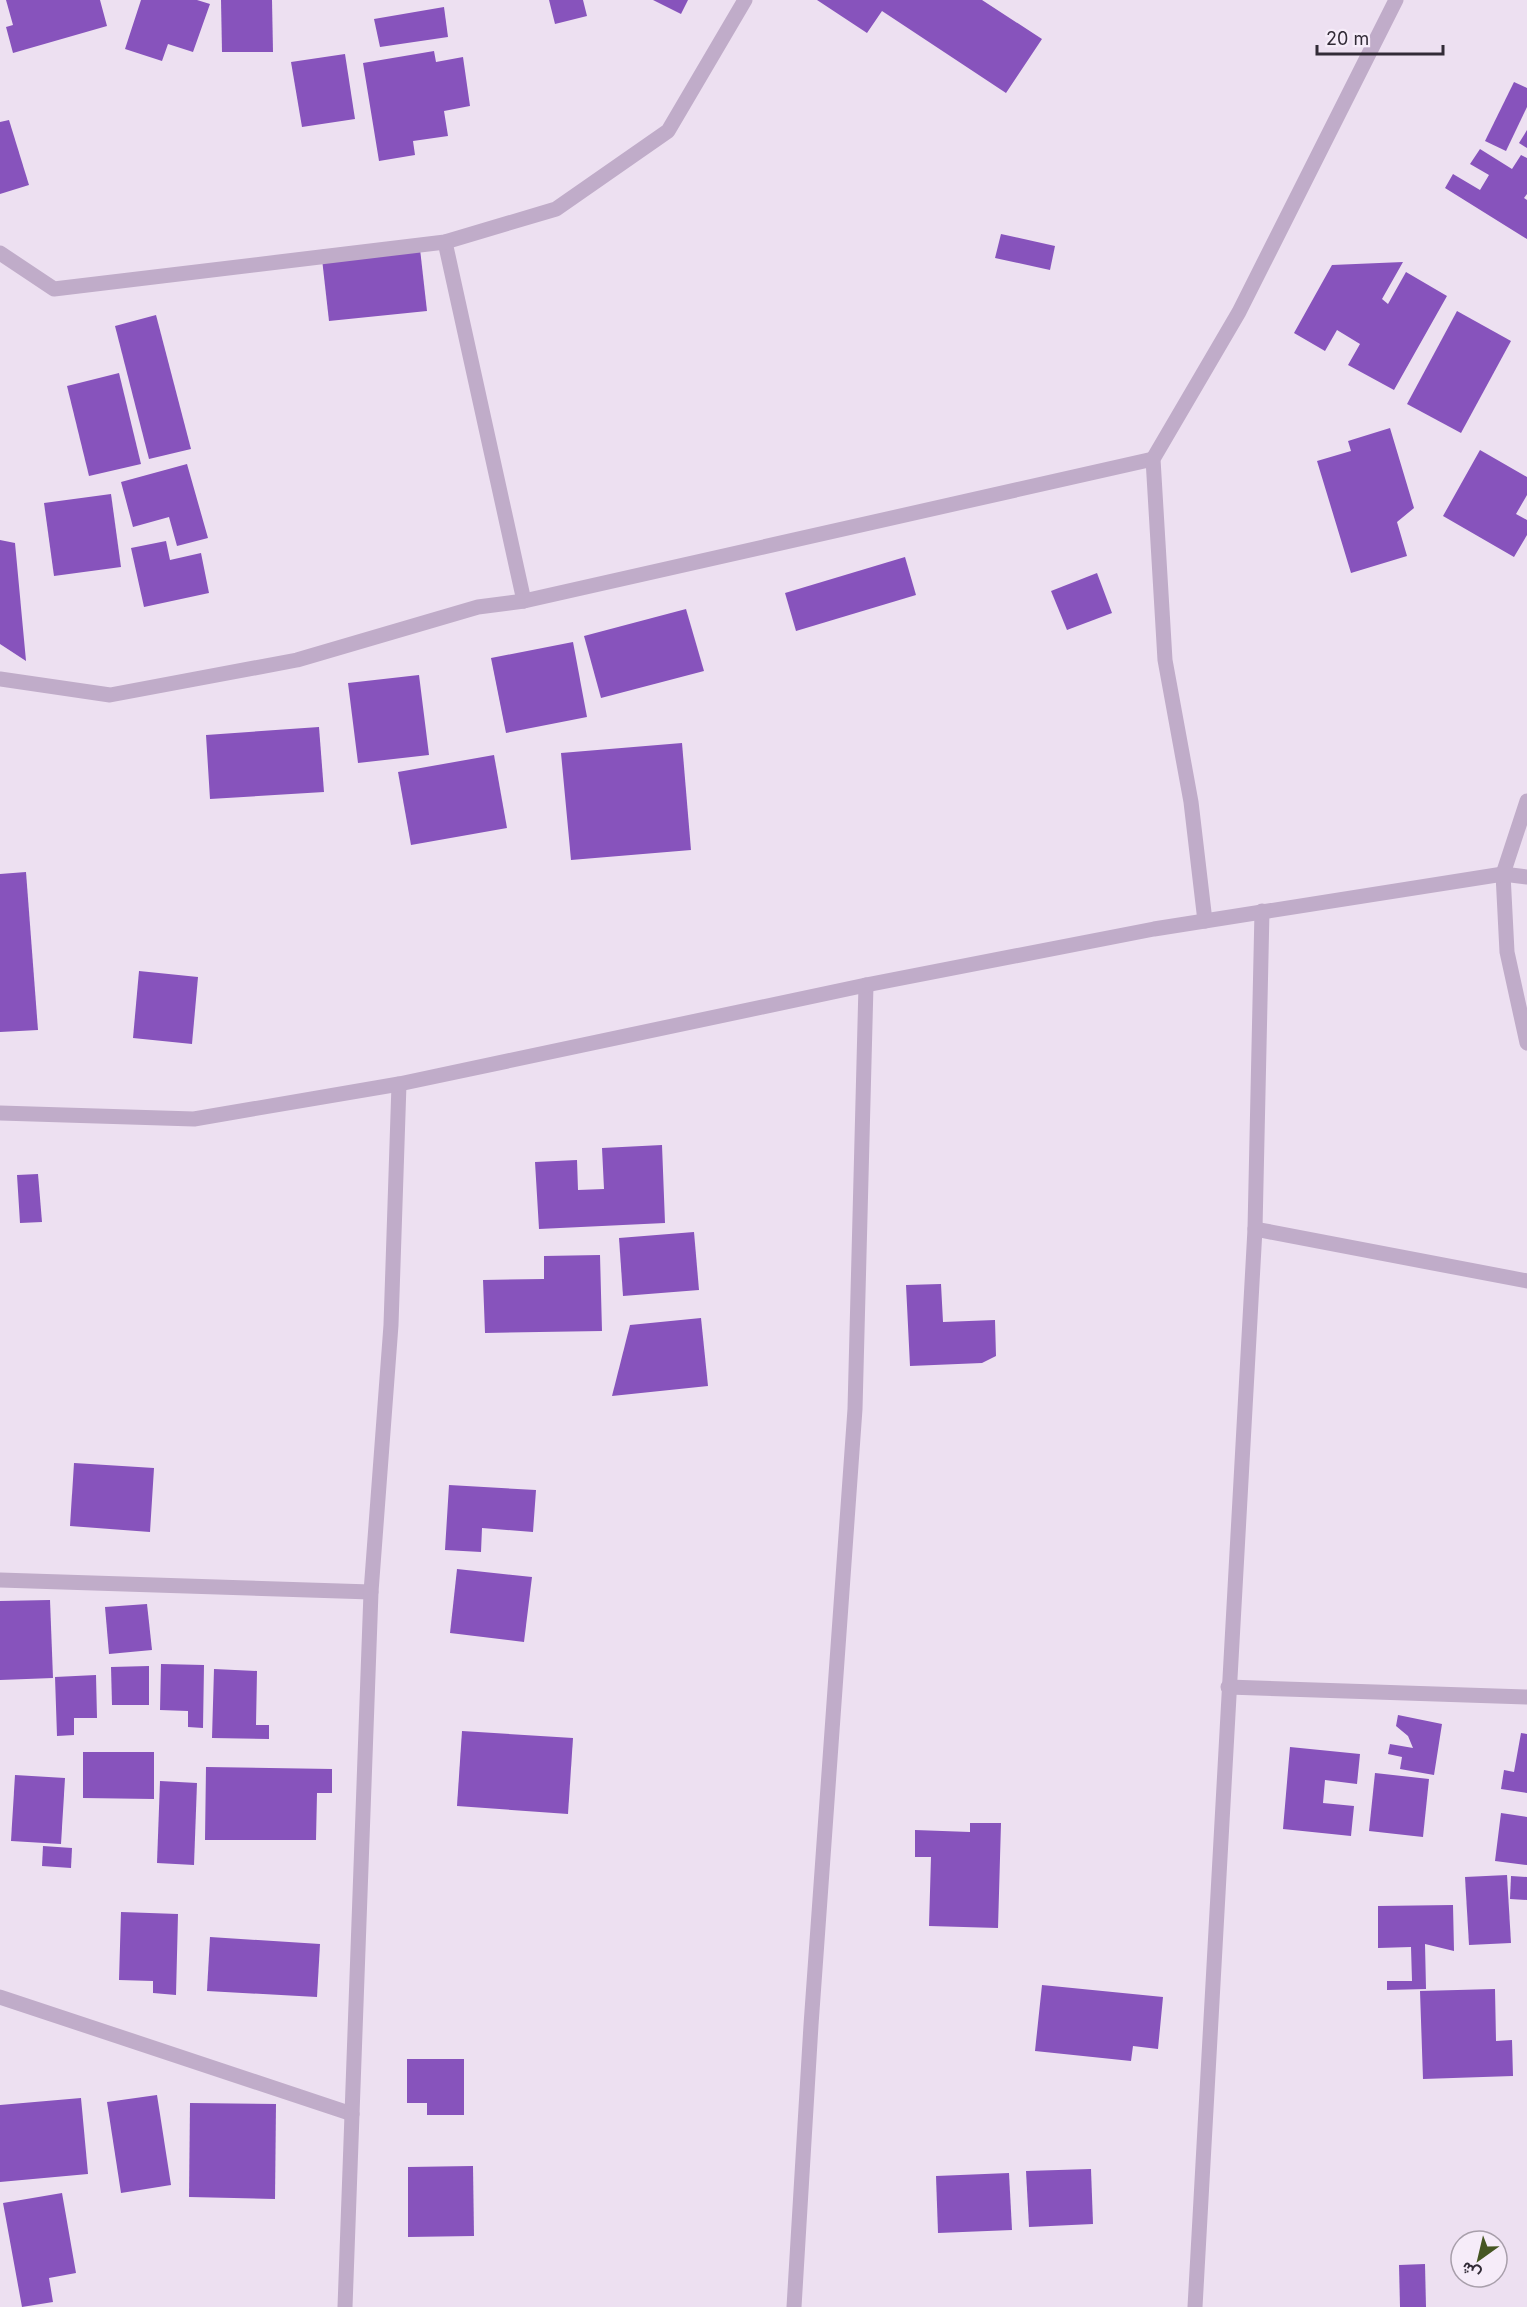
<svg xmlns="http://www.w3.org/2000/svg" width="1527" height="2307" font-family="Inter,Vazirmatn,sans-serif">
  <rect width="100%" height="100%" fill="#ede0f1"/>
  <g fill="#8753bc">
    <polygon points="6,0 100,0 107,26 13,53 6,27 13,25"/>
    <polygon points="141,0 197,0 210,4 193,52 168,44 162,61 125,49"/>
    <polygon points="221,0 272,0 273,52 222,52"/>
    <polygon points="549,0 583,0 587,16 555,24"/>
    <polygon points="653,0 688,0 681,14"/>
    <polygon points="817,0 982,0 1042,39 1006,93 882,11 867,33"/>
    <polygon points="444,7 448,37 380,47 374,19"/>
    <polygon points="434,51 436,62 463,57 470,106 444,111 448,136 413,141 415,155 379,161 363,63"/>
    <polygon points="345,54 355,119 302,127 291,62"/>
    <polygon points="1514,82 1527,88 1527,107 1506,151 1485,141"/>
    <polygon points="9,120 29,185 0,194 0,122"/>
    <polygon points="1527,130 1527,148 1519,143"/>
    <polygon points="1480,149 1512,169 1521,155 1527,158 1527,194 1524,198 1527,200 1527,239 1445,188 1453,174 1480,190 1489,175 1470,164"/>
    <polygon points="1001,234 1055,246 1050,270 995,258"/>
    <polygon points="419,240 427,311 329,321 321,250"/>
    <polygon points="1403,262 1382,299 1388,304 1406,272 1447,296 1394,390 1348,365 1360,344 1337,330 1325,351 1294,333 1332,265"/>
    <polygon points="1457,311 1511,341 1461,433 1407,404"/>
    <polygon points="156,315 191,449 149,459 115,326"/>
    <polygon points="119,373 141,464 89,476 67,386"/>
    <polygon points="1390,428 1414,508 1397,522 1407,556 1351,573 1317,461 1351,451 1348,441"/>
    <polygon points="1480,450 1527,477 1527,495 1516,514 1527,520 1527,535 1514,557 1443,516"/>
    <polygon points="187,464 208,538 177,546 169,517 133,527 121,482"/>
    <polygon points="111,494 121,567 54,576 44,503"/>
    <polygon points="0,540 15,543 26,661 0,644"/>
    <polygon points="166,541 170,560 201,553 209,593 144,607 131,548"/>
    <polygon points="905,557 916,595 796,631 785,593"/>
    <polygon points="1097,573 1112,613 1067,630 1051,591"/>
    <polygon points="686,609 704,671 601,698 584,636"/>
    <polygon points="573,642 587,717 506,733 491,658"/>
    <polygon points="419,675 429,755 358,763 348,683"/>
    <polygon points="319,727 324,792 210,799 206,735"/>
    <polygon points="682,743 691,850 571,860 561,753"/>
    <polygon points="494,755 507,828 411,845 398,772"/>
    <polygon points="26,872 38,1030 0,1032 0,874"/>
    <polygon points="139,971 198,977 192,1044 133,1038"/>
    <polygon points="662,1145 665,1223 539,1229 535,1162 577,1160 578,1190 604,1189 602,1148"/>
    <polygon points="38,1174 42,1222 20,1223 17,1175"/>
    <polygon points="694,1232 699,1290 623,1296 619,1238"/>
    <polygon points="600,1255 602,1331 485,1333 483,1280 544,1279 544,1256"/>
    <polygon points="941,1284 943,1322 995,1320 996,1356 982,1363 910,1366 906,1285"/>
    <polygon points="701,1318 708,1386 612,1396 630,1325"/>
    <polygon points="74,1463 154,1468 150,1532 70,1526"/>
    <polygon points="449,1485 536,1490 533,1532 482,1528 481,1552 445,1550"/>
    <polygon points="457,1569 532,1577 524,1642 450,1633"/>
    <polygon points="50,1600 53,1678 0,1680 0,1601"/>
    <polygon points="147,1604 152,1650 109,1654 105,1607"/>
    <polygon points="161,1664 204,1665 203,1728 188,1727 188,1711 160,1710"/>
    <polygon points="149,1666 149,1705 112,1705 111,1667"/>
    <polygon points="214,1669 257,1671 256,1725 269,1725 269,1739 212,1738"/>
    <polygon points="96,1675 97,1718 74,1718 74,1735 57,1736 55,1677"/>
    <polygon points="1398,1715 1442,1724 1434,1775 1400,1769 1402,1757 1388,1754 1390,1744 1413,1748 1408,1736 1396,1726"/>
    <polygon points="462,1731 573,1738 568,1814 457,1806"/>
    <polygon points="1521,1733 1527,1734 1527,1793 1501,1789 1504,1770 1514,1772"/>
    <polygon points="1290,1747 1360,1754 1357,1784 1325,1780 1323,1803 1354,1806 1351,1836 1283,1829"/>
    <polygon points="83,1752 154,1752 154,1799 83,1798"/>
    <polygon points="206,1767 332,1769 332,1793 317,1793 316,1840 205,1840"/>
    <polygon points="1375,1773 1429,1779 1423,1837 1369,1831"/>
    <polygon points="15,1775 65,1778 61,1844 11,1841"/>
    <polygon points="160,1781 197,1783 194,1865 157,1863"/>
    <polygon points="1501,1813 1527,1817 1527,1865 1495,1861"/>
    <polygon points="970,1823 1001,1823 998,1928 929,1926 931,1857 915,1857 915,1830 970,1832"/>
    <polygon points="43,1846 72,1848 71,1868 42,1866"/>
    <polygon points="1507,1875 1511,1943 1469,1945 1465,1877"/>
    <polygon points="1511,1876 1527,1877 1527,1900 1510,1899"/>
    <polygon points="1453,1905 1454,1951 1425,1944 1426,1989 1387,1990 1387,1981 1412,1981 1411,1947 1378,1948 1378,1906"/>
    <polygon points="121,1912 178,1914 176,1995 153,1993 153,1981 119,1980"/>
    <polygon points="210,1937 320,1944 317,1997 207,1991"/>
    <polygon points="1042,1985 1163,1997 1158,2049 1133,2046 1131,2061 1035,2051"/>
    <polygon points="1495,1989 1496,2041 1512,2040 1513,2076 1423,2079 1420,1991"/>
    <polygon points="407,2059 464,2059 464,2115 427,2115 427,2103 407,2103"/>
    <polygon points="157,2095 171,2185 121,2193 107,2102"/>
    <polygon points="81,2098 88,2174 0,2182 0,2105"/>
    <polygon points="190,2103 276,2104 275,2199 189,2197"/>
    <polygon points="473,2166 474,2236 408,2237 408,2167"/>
    <polygon points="1091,2169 1093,2224 1029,2227 1026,2171"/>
    <polygon points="1009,2173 1012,2230 938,2233 936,2176"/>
    <polygon points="62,2193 76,2273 49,2278 53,2302 22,2307 3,2203"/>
    <polygon points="1425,2264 1426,2307 1400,2307 1399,2265"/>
  </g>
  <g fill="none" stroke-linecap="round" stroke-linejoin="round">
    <g stroke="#c0acc9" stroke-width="15">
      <polyline points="445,242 524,601"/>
      <polyline points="0,253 54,289 445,242 556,209 668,131 745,0"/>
      <polyline points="0,679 110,695 297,660 478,607 524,601 1153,459"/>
      <polyline points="1527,801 1503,874 1507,952 1527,1043"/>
      <polyline points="1205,921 1191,802 1165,660 1153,459 1239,312 1396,0"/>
      <polyline points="1255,1229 1527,1281"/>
      <polyline points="0,1580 371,1592"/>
      <polyline points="1228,1687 1527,1697"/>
      <polyline points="0,1997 352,2114"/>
      <polyline points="345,2307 371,1592 391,1325 399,1084"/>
      <polyline points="794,2307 811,2025 855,1409 866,985"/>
      <polyline points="1195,2307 1255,1229 1262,911"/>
    </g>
    <polyline stroke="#c0acc9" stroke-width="15" points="0,1113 194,1119 399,1084 866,985 1154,929 1503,874 1527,877"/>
  </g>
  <g transform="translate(1479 2259) rotate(214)"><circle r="28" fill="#f6ecf9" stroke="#a89fab" stroke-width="1.5"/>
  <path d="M0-4.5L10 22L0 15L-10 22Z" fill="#465623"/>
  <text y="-9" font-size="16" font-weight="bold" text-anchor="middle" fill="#322b37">ش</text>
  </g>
  <path d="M1317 45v9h126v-9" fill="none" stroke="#322b37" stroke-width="3"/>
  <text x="1326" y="45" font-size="18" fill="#322b37" stroke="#f6ecf9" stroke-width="4.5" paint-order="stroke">20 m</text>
</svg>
